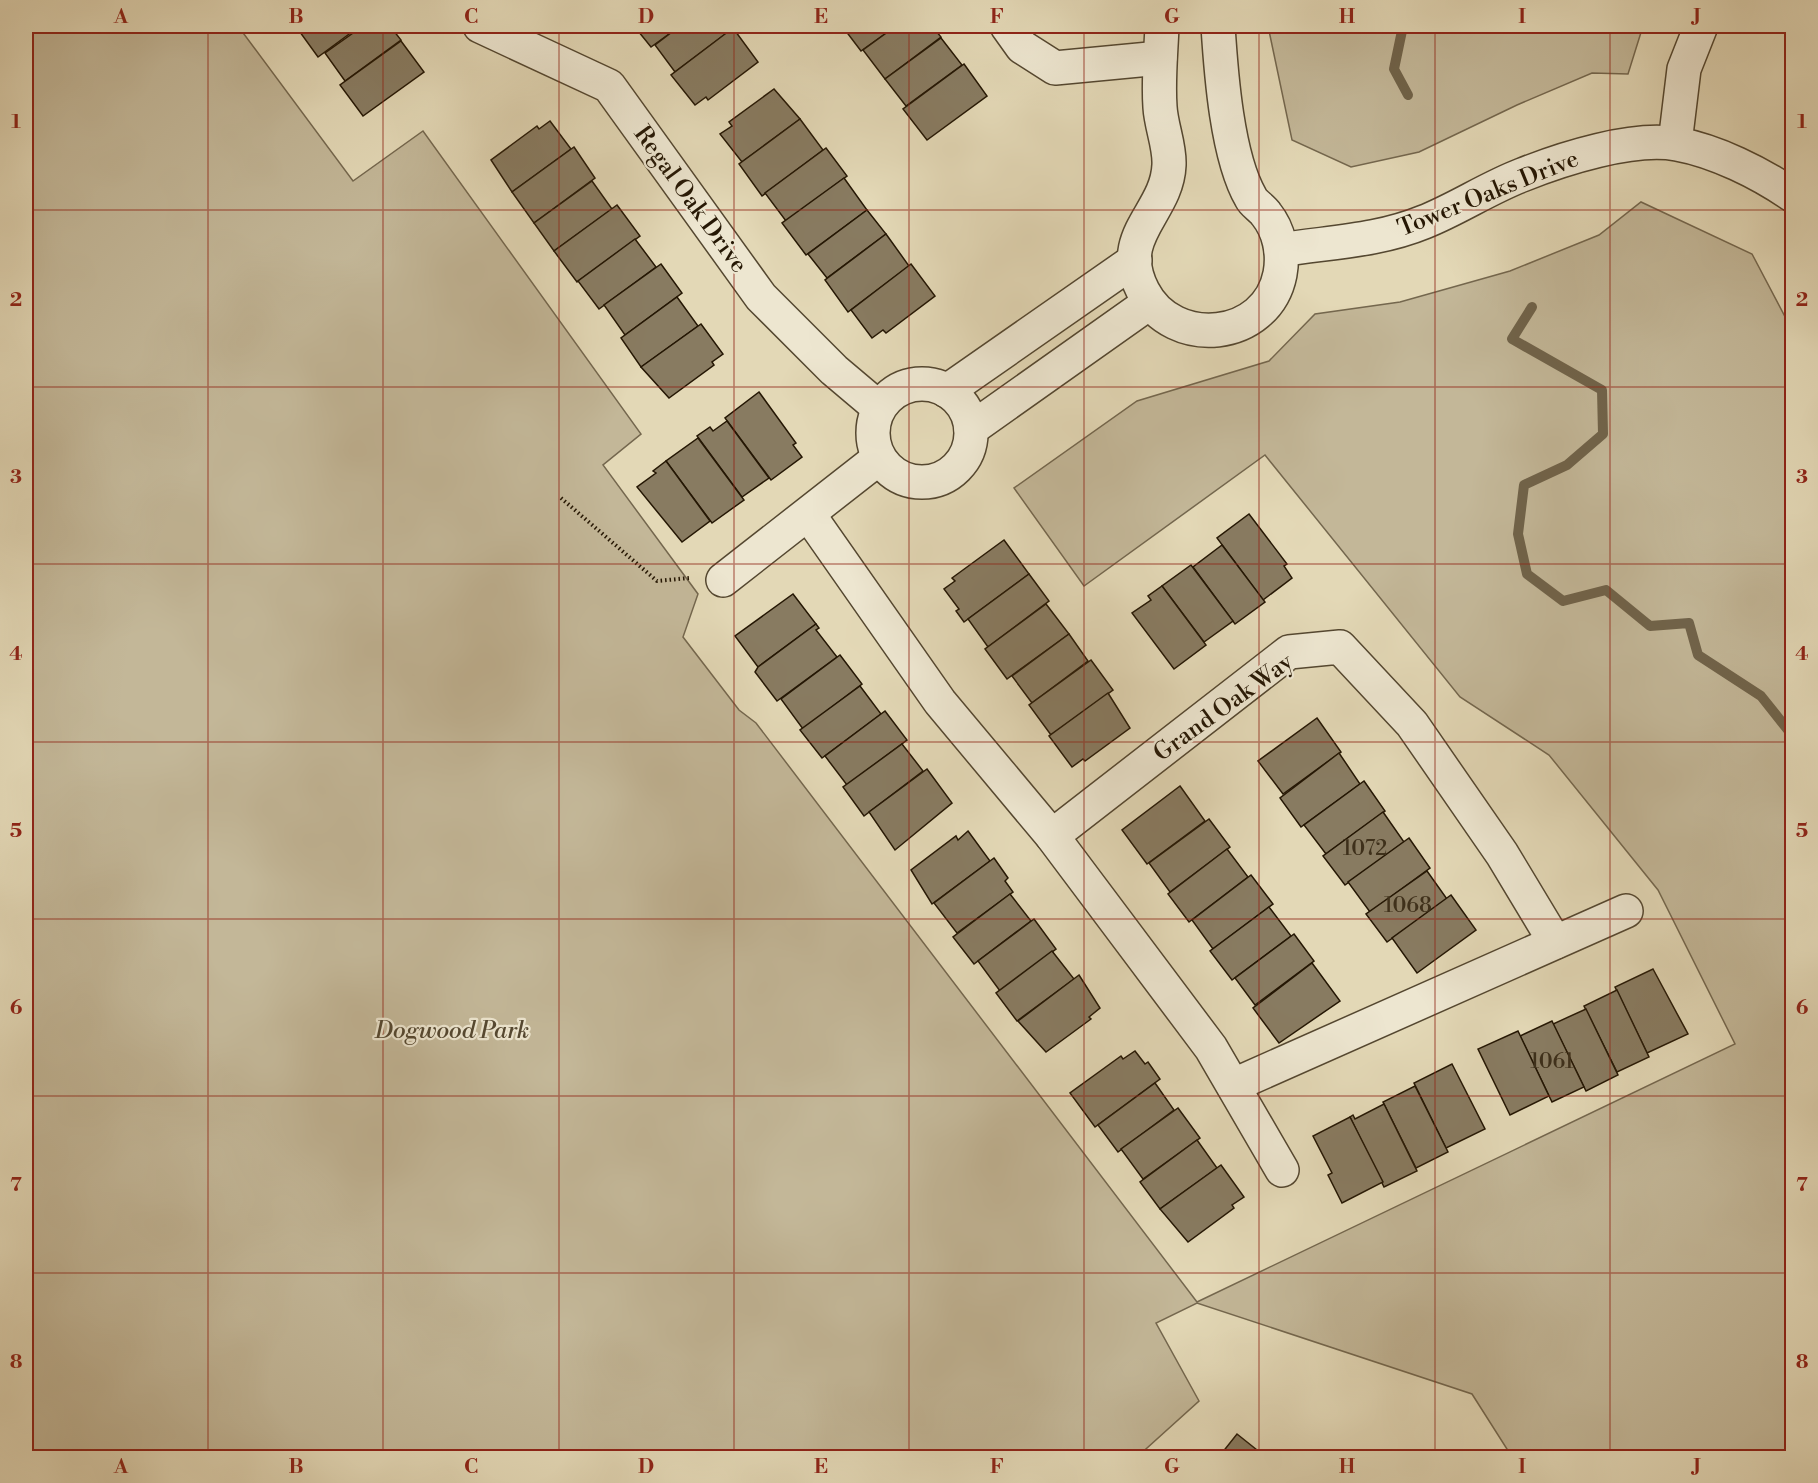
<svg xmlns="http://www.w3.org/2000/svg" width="1818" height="1483" font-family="'Libre Bodoni',serif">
  <rect width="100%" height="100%" fill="#e3d8b6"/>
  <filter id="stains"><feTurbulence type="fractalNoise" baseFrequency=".00333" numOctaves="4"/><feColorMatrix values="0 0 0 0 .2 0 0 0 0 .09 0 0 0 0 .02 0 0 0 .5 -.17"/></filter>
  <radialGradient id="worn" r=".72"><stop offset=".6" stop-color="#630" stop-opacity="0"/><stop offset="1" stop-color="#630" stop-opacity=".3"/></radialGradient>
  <g fill="#c3b798" stroke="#74674e" stroke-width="1.5">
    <polygon points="26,26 238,26 353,181 423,131 641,434 603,465 698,594 683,637 739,710 756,723 1197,1302 1735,1044 1658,890 1549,755 1460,697 1265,455 1084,586 1014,488 1137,401 1269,361 1315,314 1400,302 1510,271 1599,235 1641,202 1752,254 1792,330 1792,1457 1512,1457 1472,1394 1197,1303 1156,1323 1199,1401 1137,1457 26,1457"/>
    <polygon points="1268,26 1643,26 1628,74 1592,73 1517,105 1419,152 1351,167 1292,140"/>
  </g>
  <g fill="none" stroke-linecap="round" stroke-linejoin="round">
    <g stroke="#70634a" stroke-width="10">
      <polyline points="1403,26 1394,69 1408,95"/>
      <polyline points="1532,307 1512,339 1602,390 1603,434 1567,465 1524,485 1518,534 1527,574 1563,601 1606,590 1650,626 1689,623 1698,655 1761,696 1792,735"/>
    </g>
  </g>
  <g fill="#887b61" stroke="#251704" stroke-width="1.5">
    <polygon points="300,26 360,26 318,57 297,28"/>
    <polygon points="363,26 390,26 401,40 345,81 325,53"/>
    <polygon points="634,26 680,26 651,47"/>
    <polygon points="680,26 736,26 675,72 655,45"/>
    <polygon points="842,26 896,26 861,51"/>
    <polygon points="896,26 932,26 941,37 885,79 863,50"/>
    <polygon points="733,28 758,62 708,100 706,97 695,105 671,75"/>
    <polygon points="941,38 962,65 906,106 885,79"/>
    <polygon points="401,41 424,72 363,116 340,85"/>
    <polygon points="964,64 987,96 927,140 903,109"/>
    <polygon points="774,89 800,119 742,162 720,134 732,126 729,122"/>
    <polygon points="800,119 823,150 762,196 739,164"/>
    <polygon points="550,121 571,149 512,192 491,160 537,126 539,129"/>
    <polygon points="574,147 595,178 534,223 512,192"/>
    <polygon points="826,148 847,176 786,221 765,193"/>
    <polygon points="844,178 867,210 806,255 782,223"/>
    <polygon points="592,181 612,209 554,251 534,223"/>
    <polygon points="617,205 640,236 577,282 554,251"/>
    <polygon points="867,210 886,234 827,278 808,254"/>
    <polygon points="886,234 909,266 848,312 825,280"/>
    <polygon points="635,239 656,267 599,309 578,281"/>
    <polygon points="661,264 682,293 625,335 604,305"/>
    <polygon points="911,264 935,296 886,333 883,330 872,338 851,310"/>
    <polygon points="677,297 698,326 641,367 621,338"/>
    <polygon points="701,324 723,354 712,362 714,365 669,398 641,367"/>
    <polygon points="759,392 796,443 793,445 802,457 771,480 725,418"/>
    <polygon points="727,421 769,478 742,497 697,436 710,427 713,431"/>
    <polygon points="698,438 744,500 712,523 666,461"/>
    <polygon points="666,461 710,521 682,542 637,487 656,473 653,471"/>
    <polygon points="1249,514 1287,564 1284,566 1292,578 1263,600 1217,538"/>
    <polygon points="1004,540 1029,574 964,622 956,611 959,609 944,589 955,581 952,578"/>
    <polygon points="1222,545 1265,602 1235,624 1193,567"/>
    <polygon points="1191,565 1233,621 1204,642 1162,586"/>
    <polygon points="1029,574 1049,601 988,647 968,619"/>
    <polygon points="1162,586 1206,645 1174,669 1132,613 1151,600 1148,596"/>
    <polygon points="793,594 816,624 758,667 735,636"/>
    <polygon points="1046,604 1069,634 1007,679 985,649"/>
    <polygon points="816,624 819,628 816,630 837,657 777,701 755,672 758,667"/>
    <polygon points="1069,634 1088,661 1032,703 1012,676"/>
    <polygon points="840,655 862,684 803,729 781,699"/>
    <polygon points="1091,660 1113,690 1051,735 1029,705"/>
    <polygon points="860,686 881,714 822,758 800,730"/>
    <polygon points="1108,693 1130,728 1085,761 1083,759 1072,767 1049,736"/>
    <polygon points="885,711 907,740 847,785 825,756"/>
    <polygon points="1317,718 1341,752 1283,794 1258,761"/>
    <polygon points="902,744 923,771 864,816 843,787"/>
    <polygon points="1339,753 1360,784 1301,827 1280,798"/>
    <polygon points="927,769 952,803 895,850 869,812"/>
    <polygon points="1364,781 1385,811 1326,854 1304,825"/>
    <polygon points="1180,786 1205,821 1147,864 1122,830"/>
    <polygon points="1383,812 1404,842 1345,885 1323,856"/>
    <polygon points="1209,819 1230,847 1170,892 1149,863"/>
    <polygon points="968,831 990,861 932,904 911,870 956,836 958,840"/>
    <polygon points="1409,838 1430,868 1370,912 1348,882"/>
    <polygon points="1227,849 1248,877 1189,922 1168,894"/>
    <polygon points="994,858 1008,878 1005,881 1013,892 957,933 934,903"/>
    <polygon points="1427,871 1447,899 1387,942 1366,914"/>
    <polygon points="1251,875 1273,904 1213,949 1192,920"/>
    <polygon points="1010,894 1031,921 974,964 953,937"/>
    <polygon points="1451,895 1476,930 1417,973 1392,938"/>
    <polygon points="1269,907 1291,936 1232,980 1210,951"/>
    <polygon points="1034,919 1056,949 1000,991 978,961"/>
    <polygon points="1294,934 1314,961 1255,1005 1235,978"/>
    <polygon points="1052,951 1074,979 1017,1021 996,993"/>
    <polygon points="1312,963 1340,1001 1279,1043 1253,1008"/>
    <polygon points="1653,969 1688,1034 1647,1053 1615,987"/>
    <polygon points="1079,975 1100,1008 1089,1017 1091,1019 1046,1052 1018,1021"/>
    <polygon points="1617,990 1649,1057 1617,1072 1584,1006"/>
    <polygon points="1586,1009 1618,1075 1586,1091 1553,1024"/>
    <polygon points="1552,1021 1584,1087 1552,1102 1520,1036"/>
    <polygon points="1518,1031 1549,1096 1510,1115 1478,1049"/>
    <polygon points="1135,1051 1145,1064 1148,1062 1160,1079 1095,1127 1070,1093 1121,1056 1123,1059"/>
    <polygon points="1452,1064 1485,1129 1446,1148 1414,1083"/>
    <polygon points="1155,1083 1174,1110 1118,1152 1098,1125"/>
    <polygon points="1415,1086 1448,1152 1416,1168 1383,1102"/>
    <polygon points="1384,1104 1417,1171 1384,1187 1350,1117 1353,1115 1355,1119"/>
    <polygon points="1178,1108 1200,1138 1143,1179 1121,1149"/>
    <polygon points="1350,1117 1383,1182 1342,1203 1328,1175 1332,1173 1313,1136"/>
    <polygon points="1197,1140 1217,1168 1160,1209 1140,1182"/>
    <polygon points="1221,1165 1244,1197 1232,1205 1234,1208 1188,1242 1160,1209"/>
    <polygon points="1237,1434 1267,1458 1218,1458"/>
  </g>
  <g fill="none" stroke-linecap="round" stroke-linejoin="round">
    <g stroke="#544730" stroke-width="36">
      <g id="minor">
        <polyline points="480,26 609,86 761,297 834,370 879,408"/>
        <polyline points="1007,26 1022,47 1055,68 1160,58"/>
        <path d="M1162,26c-1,26 -4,54 -2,81 1,19 10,39 9,58 -2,49 -55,70 -26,126 30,59 124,50 137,-17 4,-21 -1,-44 -14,-60 -4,-6 -12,-10 -15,-16 -24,-41 -30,-125 -33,-172"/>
        <polyline points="1675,143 1684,69 1701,26"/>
        <path d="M1281,250c49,-8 97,-9 143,-28 33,-13 64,-34 98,-47 40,-16 111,-39 155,-31 39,7 83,29 115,51"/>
        <circle cx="922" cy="433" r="49"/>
        <polyline points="947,391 1135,260"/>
        <polyline points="971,429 1149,303"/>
        <polyline points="809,515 940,702 1052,836 1211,1048 1282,1170"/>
        <polyline points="723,580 879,458"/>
        <polyline points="1052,836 1289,652 1340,647 1412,724 1502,854 1555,942"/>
        <polyline points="1234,1085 1626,911"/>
      </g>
    </g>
    <polyline stroke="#251704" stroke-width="4" stroke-dasharray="1.5 3" stroke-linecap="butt" points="561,498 657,581 689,578"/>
    <use href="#minor" stroke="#ede6d0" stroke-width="33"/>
  </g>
  <path fill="none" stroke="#8f2418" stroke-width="1.5" stroke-opacity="0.55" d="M208,26v1432M383,26v1432M559,26v1432M734,26v1432M909,26v1432M1084,26v1432M1259,26v1432M1435,26v1432M1610,26v1432M26,210h1766M26,387h1766M26,564h1766M26,742h1766M26,919h1766M26,1096h1766M26,1273h1766"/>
  <g text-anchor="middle" stroke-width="4.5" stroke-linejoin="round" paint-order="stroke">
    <g font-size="21" fill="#3e301b">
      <text x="1365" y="855">1072</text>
      <text x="1408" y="912">1068</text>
      <text x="1552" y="1068">1061</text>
    </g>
    <g font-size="24" fill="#251704" stroke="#ede6d0">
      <text transform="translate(1488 193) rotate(-22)" y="8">Tower Oaks Drive</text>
      <text transform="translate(691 199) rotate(54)" y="8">Regal Oak Drive</text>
      <text transform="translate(1223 707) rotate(-36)" y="8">Grand Oak Way</text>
    </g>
    <g font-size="24" font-style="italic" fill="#544730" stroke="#ede6d0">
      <text x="452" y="1038">Dogwood Park</text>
    </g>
  </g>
  <rect width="1818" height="1483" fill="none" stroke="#e3d8b6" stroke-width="66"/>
  <rect x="33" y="33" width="1752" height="1417" fill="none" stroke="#8f2418" stroke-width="2"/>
  <g font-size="20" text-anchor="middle" font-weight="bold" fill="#8f2418">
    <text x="121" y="23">A</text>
    <text x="296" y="23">B</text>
    <text x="471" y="23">C</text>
    <text x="646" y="23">D</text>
    <text x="821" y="23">E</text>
    <text x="997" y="23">F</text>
    <text x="1172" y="23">G</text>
    <text x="1347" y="23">H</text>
    <text x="1522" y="23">I</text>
    <text x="1697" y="23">J</text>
    <text x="16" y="128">1</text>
    <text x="1802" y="128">1</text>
    <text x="16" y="306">2</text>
    <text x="1802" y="306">2</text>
    <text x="16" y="483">3</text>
    <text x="1802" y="483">3</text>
    <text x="16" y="660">4</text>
    <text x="1802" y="660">4</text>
    <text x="16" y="837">5</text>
    <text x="1802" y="837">5</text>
    <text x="16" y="1014">6</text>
    <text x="1802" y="1014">6</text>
    <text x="16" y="1191">7</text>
    <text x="1802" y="1191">7</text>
    <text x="16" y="1368">8</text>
    <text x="1802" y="1368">8</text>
    <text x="121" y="1473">A</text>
    <text x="296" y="1473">B</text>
    <text x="471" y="1473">C</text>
    <text x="646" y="1473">D</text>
    <text x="821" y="1473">E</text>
    <text x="997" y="1473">F</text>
    <text x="1172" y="1473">G</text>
    <text x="1347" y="1473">H</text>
    <text x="1522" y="1473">I</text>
    <text x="1697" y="1473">J</text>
  </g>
  <rect width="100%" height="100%" filter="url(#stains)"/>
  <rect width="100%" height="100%" fill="url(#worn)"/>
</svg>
